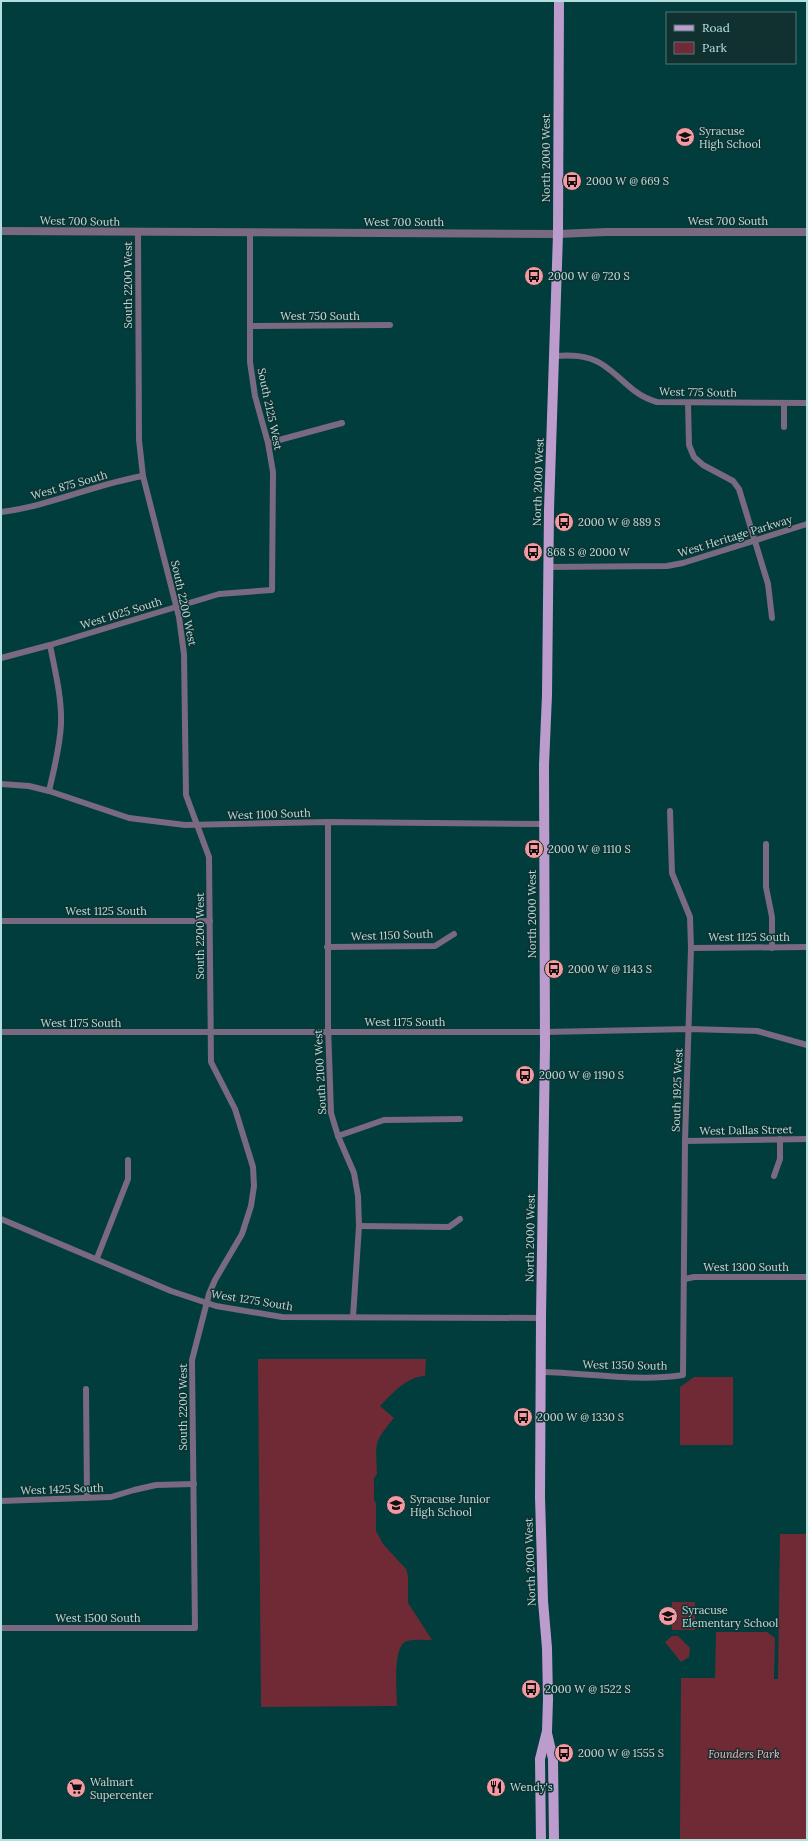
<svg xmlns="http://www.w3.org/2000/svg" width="808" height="1841" font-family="Lora,serif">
  <rect width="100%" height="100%" fill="#013d3c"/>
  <g fill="#702a35">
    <path d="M258,1359h168l-1,17c-19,1 -32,17 -45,30l14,12c-21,25 -18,25 -17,56l-3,4v22l2,3v28l7,13 23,25 2,7v27l24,37c-8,0 -18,-1 -25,1 -15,4 -10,52 -10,65l-136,1z"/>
    <polygon points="694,1377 733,1377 733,1445 680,1445 680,1387"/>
    <polygon points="780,1534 807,1534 807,1840 680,1840 681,1678 715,1678 716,1632 767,1632 775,1638 774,1679 778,1679"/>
    <rect x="672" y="1602" width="23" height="28"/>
    <polygon points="672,1636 678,1636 690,1648 689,1657 681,1662 665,1642"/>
  </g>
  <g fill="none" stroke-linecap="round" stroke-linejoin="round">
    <g stroke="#796981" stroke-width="6">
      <polyline points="250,326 390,325"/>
      <path d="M555,356c16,-1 31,-1 45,7 22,13 31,32 57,39l150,1"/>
      <polyline points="688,403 689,445 694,457 703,465 733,481 739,489 768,584 772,618"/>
      <polyline points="784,403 784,427"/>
      <polyline points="268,443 342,423"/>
      <path d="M1,512c49,-6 94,-28 142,-36"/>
      <polyline points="548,567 667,566 683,563 807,524"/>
      <polyline points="1,658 50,645 219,594 272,590 273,472 268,443 255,396 250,362 250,232"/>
      <polyline points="1,784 29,786 49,791 129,818 185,825 328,822 543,824"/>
      <path d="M49,791c5,-22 11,-44 12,-67 1,-26 -6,-53 -11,-79"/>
      <polyline points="328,822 328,1026 331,1113 338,1136 354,1173 358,1196 359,1226 353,1317"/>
      <polyline points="766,844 766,887 772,917 772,948"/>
      <polyline points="1,921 210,921"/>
      <polyline points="327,947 435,946 454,934"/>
      <polyline points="691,948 807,947"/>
      <polyline points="1,1032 545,1032 690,1029 757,1031 807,1045"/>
      <polyline points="338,1136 384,1120 460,1119"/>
      <polyline points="685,1141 807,1139"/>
      <polyline points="774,1176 780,1159 780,1139"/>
      <polyline points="1,1219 171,1291 216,1306 282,1317 541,1318"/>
      <polyline points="359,1226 449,1227 460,1219"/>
      <polyline points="97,1258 128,1179 128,1160"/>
      <polyline points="685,1279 694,1277 807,1277"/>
      <path d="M542,1372c47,1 94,10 141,3l2,-234 6,-193 -1,-31 -18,-44 -2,-62"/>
      <polyline points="86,1389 87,1498"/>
      <polyline points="1,1501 111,1497 134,1490 156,1485 194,1484"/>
      <polyline points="1,1628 195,1628 192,1360 209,1294 215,1280 242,1234 251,1206 254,1186 253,1167 235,1109 211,1062 209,857 186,795 184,654 179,617 143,476 139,440 138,232"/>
    </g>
    <polyline stroke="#796981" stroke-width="8" points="1,231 558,234 606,232 807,232"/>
    <g stroke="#bc9ccd" stroke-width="10">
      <polyline points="547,1733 553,1759 554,1840"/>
      <polyline points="541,1840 540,1759 547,1731 548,1699 547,1648 543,1601 540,1497 541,1318 545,1045 544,765 547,695 549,510 558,234 559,1"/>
    </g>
  </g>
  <defs>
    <g id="school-disc" transform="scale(1)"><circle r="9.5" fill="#f49aa3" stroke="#113030"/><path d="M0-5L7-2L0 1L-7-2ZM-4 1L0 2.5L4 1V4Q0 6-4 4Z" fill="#111"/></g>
    <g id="bus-disc" transform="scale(1)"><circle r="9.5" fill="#f49aa3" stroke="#113030"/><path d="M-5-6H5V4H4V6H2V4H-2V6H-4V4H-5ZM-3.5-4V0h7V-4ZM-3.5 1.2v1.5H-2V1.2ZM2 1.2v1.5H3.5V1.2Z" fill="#111"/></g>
    <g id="restaurant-disc" transform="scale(1)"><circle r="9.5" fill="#f49aa3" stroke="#113030"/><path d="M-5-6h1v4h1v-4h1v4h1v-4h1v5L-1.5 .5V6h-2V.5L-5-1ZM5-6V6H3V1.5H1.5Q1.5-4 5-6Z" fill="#111"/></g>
    <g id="supermarket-disc" transform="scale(1)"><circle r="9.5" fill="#f49aa3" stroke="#113030"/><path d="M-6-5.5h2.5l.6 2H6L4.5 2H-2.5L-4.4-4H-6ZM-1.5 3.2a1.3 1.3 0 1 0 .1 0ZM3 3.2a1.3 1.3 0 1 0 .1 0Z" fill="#111"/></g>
  </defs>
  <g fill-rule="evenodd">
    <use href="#school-disc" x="685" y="137"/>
    <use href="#bus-disc" x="572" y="181"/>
    <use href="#bus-disc" x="534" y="276"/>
    <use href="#bus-disc" x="564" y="522"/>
    <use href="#bus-disc" x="533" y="552"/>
    <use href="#bus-disc" x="534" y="849"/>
    <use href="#bus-disc" x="554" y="969"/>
    <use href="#bus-disc" x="525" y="1075"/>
    <use href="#bus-disc" x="523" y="1417"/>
    <use href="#school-disc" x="396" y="1505"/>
    <use href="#school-disc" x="668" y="1616"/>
    <use href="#bus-disc" x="531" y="1689"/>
    <use href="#bus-disc" x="564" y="1753"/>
    <use href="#restaurant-disc" x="496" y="1787"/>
    <use href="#supermarket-disc" x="76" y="1788"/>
  </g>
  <g text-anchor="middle" stroke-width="3" stroke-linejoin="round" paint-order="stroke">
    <g font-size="11" fill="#b3e0de" stroke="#113030" text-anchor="start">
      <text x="699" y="135">Syracuse<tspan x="699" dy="13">High School</tspan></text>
      <text x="586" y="185">2000 W @ 669 S</text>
      <text x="548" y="280">2000 W @ 720 S</text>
      <text x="578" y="526">2000 W @ 889 S</text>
      <text x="547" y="556">868 S @ 2000 W</text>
      <text x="548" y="853">2000 W @ 1110 S</text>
      <text x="568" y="973">2000 W @ 1143 S</text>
      <text x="539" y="1079">2000 W @ 1190 S</text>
      <text x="537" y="1421">2000 W @ 1330 S</text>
      <text x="410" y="1503">Syracuse Junior<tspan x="410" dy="13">High School</tspan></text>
      <text x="682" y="1614">Syracuse<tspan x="682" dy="13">Elementary School</tspan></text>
      <text x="545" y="1693">2000 W @ 1522 S</text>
      <text x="578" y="1757">2000 W @ 1555 S</text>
      <text x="90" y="1786">Walmart<tspan x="90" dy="13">Supercenter</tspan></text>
      <text x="510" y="1791">Wendy's</text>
    </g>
    <g font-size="11" fill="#b3e0de" stroke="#113030">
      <text transform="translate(546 158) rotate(-90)" y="4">North 2000 West</text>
      <text transform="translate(80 221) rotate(1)" y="4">West 700 South</text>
      <text x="728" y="225">West 700 South</text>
      <text x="404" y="226">West 700 South</text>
      <text transform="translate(128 285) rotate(-90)" y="4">South 2200 West</text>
      <text x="320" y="320">West 750 South</text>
      <text transform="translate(698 392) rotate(1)" y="4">West 775 South</text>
      <text transform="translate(270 409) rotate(78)" y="4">South 2125 West</text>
      <text transform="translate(538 482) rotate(-88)" y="4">North 2000 West</text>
      <text transform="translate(69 485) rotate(-16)" y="4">West 875 South</text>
      <text transform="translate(735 536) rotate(-17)" y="4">West Heritage Parkway</text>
      <text transform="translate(184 603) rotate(78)" y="4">South 2200 West</text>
      <text transform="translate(121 613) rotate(-17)" y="4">West 1025 South</text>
      <text transform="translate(269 814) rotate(-2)" y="4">West 1100 South</text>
      <text x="106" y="915">West 1125 South</text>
      <text transform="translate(532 914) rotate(-90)" y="4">North 2000 West</text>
      <text transform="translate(392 935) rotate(-2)" y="4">West 1150 South</text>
      <text transform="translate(200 936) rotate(-90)" y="4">South 2200 West</text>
      <text x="749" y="941">West 1125 South</text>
      <text x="405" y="1026">West 1175 South</text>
      <text x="81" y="1027">West 1175 South</text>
      <text transform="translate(320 1072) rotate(-93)" y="4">South 2100 West</text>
      <text transform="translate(677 1090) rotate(-88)" y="4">South 1925 West</text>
      <text transform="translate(746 1130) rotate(-1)" y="4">West Dallas Street</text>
      <text transform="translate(530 1238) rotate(-89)" y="4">North 2000 West</text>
      <text x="746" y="1271">West 1300 South</text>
      <text transform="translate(252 1300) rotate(9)" y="4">West 1275 South</text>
      <text transform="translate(625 1365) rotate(1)" y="4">West 1350 South</text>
      <text transform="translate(183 1407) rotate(-90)" y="4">South 2200 West</text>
      <text transform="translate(62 1489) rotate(-2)" y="4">West 1425 South</text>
      <text transform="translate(530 1562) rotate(-92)" y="4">North 2000 West</text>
      <text x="98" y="1622">West 1500 South</text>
    </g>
    <g font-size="11" font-style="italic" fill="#fbb3b9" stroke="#113030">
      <text x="744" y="1758">Founders Park</text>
    </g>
  </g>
  <rect width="808" height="1841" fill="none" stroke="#b3e0de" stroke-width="4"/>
  <rect x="666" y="12" width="130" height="52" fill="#113030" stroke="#527676"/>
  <rect x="674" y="25" width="20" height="6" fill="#bc9ccd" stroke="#527676"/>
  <text x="702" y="32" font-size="12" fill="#b3e0de">Road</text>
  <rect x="674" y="42" width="20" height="12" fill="#702a35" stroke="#527676"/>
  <text x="702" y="52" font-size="12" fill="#b3e0de">Park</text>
</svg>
